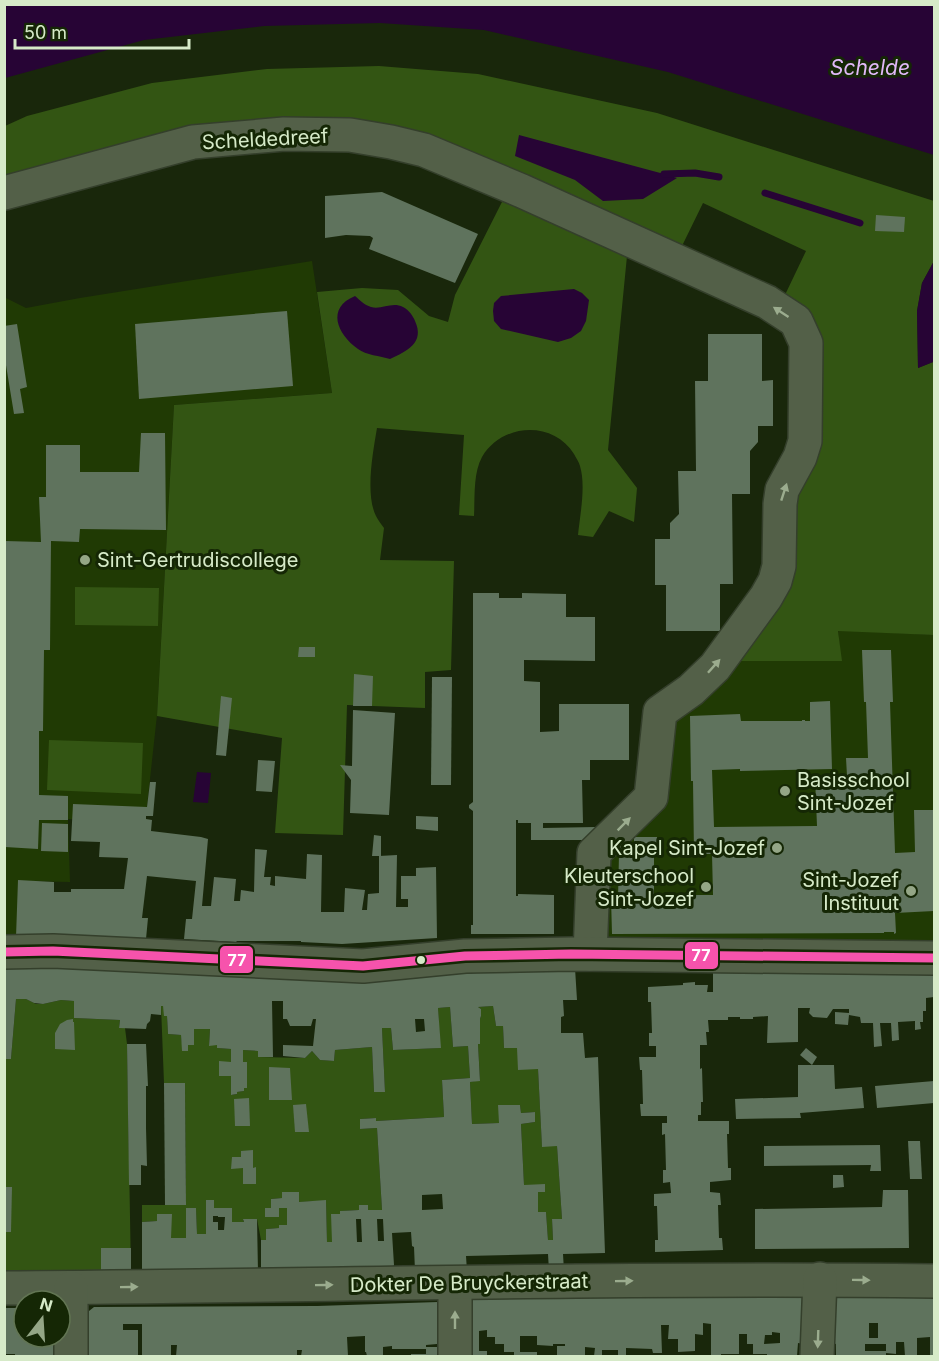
<svg xmlns="http://www.w3.org/2000/svg" width="939" height="1361" font-family="Inter,sans-serif">
  <rect width="100%" height="100%" fill="#19270b"/>
  <g fill="#203a04">
    <polygon points="312,261 332,393 174,405 157,715 145,825 68,819 70,882 24,881 16,944 4,943 4,297 26,308 80,298"/>
    <polygon points="838,630 934,635 934,943 600,941 601,863 665,730 738,661 841,661"/>
  </g>
  <g fill="#335513">
    <polygon points="379,66 478,74 657,113 934,201 934,261 922,283 917,311 918,368 933,362 934,359 934,635 838,631 842,661 738,661 790,503 806,466 784,297 806,251 703,203 681,248 394,128 5,178 5,126 27,116 152,83 267,69"/>
    <path d="M504,198l123,58 -19,194 29,38 -3,34 -25,-11 -16,26 -15,-2c2,-20 8,-49 2,-69 -1,-4 -4,-8 -6,-12 -21,-34 -72,-31 -92,3 -9,16 -7,41 -8,59l-15,-1 5,-80 -87,-7c-4,24 -12,66 -1,88 2,4 5,8 8,12l-4,32 74,1 -3,109 -26,2v36l-78,-3 -4,130 -68,-2 7,-95 -125,-22 17,-311 158,-12 -15,-101 45,-4 36,2 31,26 19,6 7,-27z"/>
    <polygon points="75,587 159,588 158,626 75,625"/>
    <polygon points="49,740 143,743 141,794 47,790"/>
    <polygon points="16,999 26,999 36,1004 43,1004 61,1000 74,1001 74,1018 120,1020 119,1028 125,1028 127,1044 131,1273 5,1273 4,1131 6,1131 5,1059 11,1059"/>
    <polygon points="161,1006 163,1006 167,1016 168,1034 181,1035 183,1051 188,1051 188,1045 194,1045 194,1029 210,1029 209,1045 217,1045 217,1048 231,1049 231,1062 219,1062 219,1076 231,1076 232,1095 237,1094 237,1092 244,1091 244,1088 247,1088 247,1062 243,1062 243,1050 258,1051 259,1057 305,1058 312,1051 320,1060 334,1061 335,1050 372,1047 374,1092 385,1092 382,1028 391,1028 393,1050 440,1048 438,1008 450,1007 453,1047 468,1046 470,1078 442,1080 444,1117 376,1121 376,1118 360,1119 360,1129 377,1128 382,1210 368,1210 367,1205 359,1205 359,1210 341,1211 332,1242 327,1242 326,1201 299,1202 298,1192 282,1193 282,1198 271,1199 271,1208 265,1208 265,1217 279,1217 279,1208 287,1208 287,1225 279,1225 279,1228 266,1229 266,1240 261,1240 257,1219 243,1220 244,1222 232,1222 214,1208 214,1200 206,1234 197,1234 196,1209 186,1208 186,1238 171,1238 171,1214 157,1214 157,1221 142,1222 142,1205 186,1205 185,1084 164,1083"/>
    <polygon points="493,1006 496,1026 503,1026 504,1048 517,1048 538,1069 542,1146 557,1146 562,1219 552,1219 553,1240 548,1240 546,1212 538,1212 538,1192 545,1192 545,1185 524,1185 521,1124 535,1122 535,1112 521,1113 520,1105 499,1105 499,1123 472,1124 470,1082 480,1080 478,1044 480,1044 480,1019 481,1016 481,1009 478,1007"/>
  </g>
  <g fill="#270435">
    <polygon points="5,4 934,5 934,155 668,72 484,30 380,23 264,26 144,40 5,78"/>
    <polygon points="519,135 664,174 677,178 643,199 603,201 575,180 515,156"/>
    <polygon points="934,261 934,359 933,362 918,368 917,311 922,283"/>
    <polygon points="574,289 582,293 589,300 586,321 581,331 571,338 558,342 501,329 494,321 493,311 494,303 501,296"/>
    <path d="M355,296c5,4 9,9 16,11 11,3 21,-6 32,0 6,3 10,9 12,14 10,22 -8,30 -25,38 -10,-3 -24,-4 -32,-10 -21,-15 -32,-41 -3,-53z"/>
    <polygon points="197,772 211,773 208,803 193,802"/>
  </g>
  <g fill="none" stroke-linecap="round" stroke-linejoin="round">
    <g stroke="#270435" stroke-width="7">
      <polyline points="664,174 695,173 719,177"/>
      <polyline points="765,193 860,223"/>
    </g>
  </g>
  <g fill="#5f735d" fill-rule="evenodd">
    <polygon points="382,192 478,234 455,283 369,249 373,238 370,236 346,235 325,238 325,196"/>
    <polygon points="876,215 905,217 904,232 875,231"/>
    <polygon points="287,311 293,386 139,399 135,324"/>
    <polygon points="17,324 27,387 20,389 24,413 14,414 4,353 4,326"/>
    <polygon points="708,334 762,334 762,381 773,380 773,426 758,426 758,442 750,451 750,494 732,494 733,584 720,584 720,631 666,631 666,585 655,585 655,539 670,539 670,523 679,514 678,471 696,471 695,381 708,381"/>
    <polygon points="141,433 165,433 166,530 80,529 79,542 51,541 50,650 44,650 43,731 39,731 39,795 68,796 68,820 39,820 38,849 5,847 5,541 41,542 39,497 46,497 46,445 80,445 80,472 139,472"/>
    <polygon points="473,593 499,593 499,598 522,598 522,593 566,594 566,617 595,617 595,661 524,660 524,681 540,682 540,732 559,731 559,704 629,704 629,760 590,760 590,780 582,780 583,823 543,823 543,828 595,827 595,840 531,840 531,823 518,823 518,820 516,820 516,896 518,896 518,894 554,895 554,934 471,934 471,925 473,925 473,811 469,808 469,805 473,802"/>
    <polygon points="299,647 315,647 315,657 298,657"/>
    <polygon points="862,650 891,650 893,702 890,702 895,853 915,852 914,810 934,810 934,911 895,913 896,933 894,934 894,932 884,932 884,933 612,934 611,898 618,899 619,854 654,854 654,895 713,895 712,854 694,854 693,781 691,781 690,716 740,714 741,721 802,721 802,720 805,720 805,721 810,721 810,702 830,701 832,769 740,771 740,769 712,770 714,827 817,826 815,777 847,776 846,758 868,758 866,702 864,702"/>
    <polygon points="354,674 373,676 372,706 353,706"/>
    <polygon points="432,677 452,677 451,785 431,785"/>
    <polygon points="221,696 232,698 226,756 216,755"/>
    <polygon points="353,710 395,713 389,815 350,813 351,780 340,765 352,766"/>
    <polygon points="258,760 275,761 272,792 256,791"/>
    <polygon points="150,782 156,782 153,816 146,816 146,819 152,820 151,831 201,837 208,839 202,906 211,906 214,877 236,879 234,901 240,901 241,890 254,892 255,849 267,850 264,877 271,877 270,885 275,886 275,876 306,879 307,854 322,855 321,912 344,912 345,888 365,890 362,910 367,910 368,894 379,893 379,856 397,855 396,907 408,907 408,899 401,899 401,876 416,876 416,868 436,867 437,938 342,944 301,942 301,941 237,941 236,942 184,939 186,919 192,919 196,881 147,876 142,918 148,918 146,939 16,937 18,880 54,882 54,892 71,892 71,889 124,889 128,858 99,857 100,842 71,841 73,804 147,807"/>
    <polygon points="416,816 438,817 438,831 416,829"/>
    <polygon points="42,823 68,824 68,852 41,851"/>
    <polygon points="374,835 381,836 381,856 372,856"/>
    <rect x="634" y="837" width="23" height="15"/>
    <path d="M4,965l282,12 -1,2h18l134,-4 138,-7 2,32h-14l1,16 -3,1v16h22l2,25 13,-1 7,196 -42,1 1,17h-15l-1,-17 -82,2 1,15h-52l-1,-24 -2,-1 -1,-14 -19,1 2,32 -3,6 -130,1v-32h5v-11l13,-1v-3h8v-17h-8v9h-14v-9h6v-9l11,-1v-6h17v10l27,-2 1,42h5l-1,-28h9v-3l19,-1v-5h9v5h14l-5,-82 -17,1v-10l16,-1v3l68,-4 -2,-37 28,-2 -2,-32 -15,1 -3,-40 -12,1 3,40 -48,2 -2,-22h-9l3,64h-11l-2,-45 -37,3 -1,11 -14,-1 -8,-9 -7,7 -22,-2v-11l30,1 3,-27h-3l-2,7h-21l-3,-7h-4v-18h-11l1,56h-15v-6l-15,-1v12h4v26h-3v3l-7,1v2l-6,1v-19h-12v-15l12,1v-13l-14,-1v-3l-8,1 1,-17h-16v16h-6v6h-6l-1,-16 -13,-1 -1,-18h-3l-1,-10h-2v9l-10,-1 -1,7 -3,3 -1,5 -27,-1 1,-8 -46,-2v-17l-13,-1 -18,4 -9,-1 -8,-4h-10l-5,60h-7zM493,1006l3,20h7l1,22h13l1,22 20,-1 4,78 15,-1 5,73h-10l1,21h-5l-2,-28h-8v-20h7v-8l-21,1 -3,-61 14,-2v-10l-14,1 -1,-8h-22l1,18 -27,1 -2,-42 10,-1 -2,-37h2v-25l1,-3v-7l-3,-2zM415,1019h9l1,12 -9,1zM442,1194l1,15 -21,1v-15zM356,1219h5l1,23h-5zM377,1219h6l1,22h-6z"/>
    <polygon points="713,967 934,967 934,997 926,998 926,1011 923,1011 923,1022 920,1022 921,1029 915,1030 915,1021 898,1022 899,1040 892,1041 891,1023 880,1023 882,1046 874,1047 873,1023 861,1023 860,1017 849,1015 848,1025 835,1024 835,1012 849,1013 849,1009 833,1009 827,1018 813,1017 809,1013 810,1008 798,1008 798,1042 767,1043 768,1016 753,1017 753,1019 740,1019 740,1017 728,1017 728,1020 708,1020 709,1032 706,1032 707,1045 700,1045 700,1069 702,1068 703,1102 701,1102 701,1115 698,1115 698,1121 729,1121 729,1134 727,1134 728,1168 731,1168 731,1180 710,1182 710,1192 720,1193 721,1205 718,1205 719,1238 722,1238 723,1250 655,1252 655,1240 658,1240 657,1206 654,1206 654,1194 671,1193 670,1182 663,1183 663,1170 666,1170 665,1134 662,1135 662,1123 667,1123 667,1116 641,1116 640,1104 643,1104 642,1070 640,1070 639,1057 656,1057 656,1046 649,1046 649,1033 652,1033 651,1002 648,1002 648,987 683,985 683,983 695,982 695,985 708,985 707,992 713,992"/>
    <polygon points="73,1019 73,1022 74,1022 75,1050 55,1049 55,1033 60,1024 67,1020"/>
    <polygon points="127,1044 146,1044 148,1086 146,1086 146,1128 147,1166 141,1165 141,1185 129,1185"/>
    <polygon points="806,1048 817,1057 812,1065 800,1055"/>
    <polygon points="798,1065 834,1065 835,1089 862,1087 864,1108 800,1113 801,1118 736,1119 735,1099 798,1097"/>
    <polygon points="269,1067 290,1068 292,1100 269,1100"/>
    <polygon points="934,1081 934,1103 877,1108 875,1086"/>
    <polygon points="164,1083 185,1083 186,1205 165,1205"/>
    <polygon points="249,1098 250,1126 235,1126 234,1099"/>
    <polygon points="306,1104 309,1132 295,1132 293,1105"/>
    <polygon points="908,1141 920,1141 922,1179 910,1179"/>
    <polygon points="880,1145 881,1171 870,1171 871,1165 764,1166 764,1146"/>
    <polygon points="253,1150 253,1168 256,1167 256,1184 243,1184 243,1168 231,1169 232,1157 241,1157 241,1151"/>
    <polygon points="833,1175 843,1175 844,1187 833,1188"/>
    <polygon points="4,1187 12,1187 11,1232 4,1232"/>
    <polygon points="883,1190 908,1190 909,1248 755,1249 755,1209 882,1207"/>
    <path d="M206,1200h8v8h18v14h12l-1,-3h14l1,53 -116,1v-51l15,-1v-7h15l-1,24h15v-30h10l1,26h9zM213,1216h5v1h7l-1,13h-6v-8h-5z"/>
    <polygon points="101,1248 131,1248 131,1273 101,1272"/>
    <path d="M934,1294v62h-4v-19l-13,1v18h-12l-1,-14h-8v12l-10,-1v-9h-21v7h21v5h-50v-12l-5,-1 2,-45 3,-3zM869,1323h9v15h-9z"/>
    <path d="M802,1295l4,4 -3,45 -5,-1 -1,13h-30v-2h-14v-10h-6v-10h-8v20h-18v2h-10v-32l-8,-1v12l-8,-1v17l-17,1v-13h-10l1,-14h-8l1,28h-9l-1,-4 -26,-1v8h-8v-6h-16v6h-8l1,-8 -10,-1v9h-28v-10h8v-2h-12v2l-16,-1v-9h-17v16h17v4h-23v-4h-10v-8h-9v-7h-8v-7l-8,1v20h8v5h-17v-53l3,-4zM772,1332l8,1v10l-16,1 1,-9h7z"/>
    <polygon points="438,1302 442,1305 442,1356 411,1356 411,1354 426,1354 426,1347 437,1347 437,1344 426,1345 426,1349 392,1349 392,1346 383,1347 383,1356 367,1356 366,1352 365,1352 365,1336 347,1337 348,1356 301,1356 302,1350 297,1350 297,1356 176,1356 177,1345 171,1345 171,1356 142,1356 142,1324 123,1324 123,1330 138,1330 138,1356 89,1356 89,1311 94,1307 317,1306"/>
    <polygon points="4,1308 24,1308 24,1337 54,1337 54,1356 15,1356 15,1354 4,1354"/>
  </g>
  <g fill="none" stroke-linecap="round" stroke-linejoin="round">
    <g stroke="#343f2b" stroke-width="36">
      <g id="minor">
        <polyline points="4,193 193,142 284,134 350,135 391,142 424,150 522,191 767,302 796,321 806,343 805,441 800,457 782,490 780,504 779,566 775,581 766,597 715,667 691,690 660,712 651,797 594,853 590,954"/>
        <polyline points="4,952 53,951 363,966 465,956 571,954 934,958"/>
        <polyline points="455,1283 455,1356"/>
        <path d="M4,1288c310,-2 621,-11 930,-7"/>
        <polyline points="71,1356 71,1288"/>
        <polyline points="817,1356 820,1279"/>
      </g>
    </g>
    <use href="#minor" stroke="#536048" stroke-width="33"/>
    <g stroke="#152705" stroke-width="14">
      <polyline id="bus-1" points="4,952 53,951 363,966 465,956 571,954 934,958"/>
    </g>
    <use href="#bus-1" stroke="#f653ac" stroke-width="9"/>
  </g>
  <defs><path id="oneway-solid" d="M-6-.8H1V-3.2L6.5 0L1 3.2V.8H-6Z" transform="scale(1.5)"/></defs>
  <g fill="#9bac8e">
    <use href="#oneway-solid" transform="translate(781 312) rotate(-147)"/>
    <use href="#oneway-solid" transform="translate(784 492) rotate(-72)"/>
    <use href="#oneway-solid" transform="translate(714 666) rotate(-48)"/>
    <use href="#oneway-solid" transform="translate(624 824) rotate(-45)"/>
    <use href="#oneway-solid" transform="translate(861 1280) rotate(1)"/>
    <use href="#oneway-solid" transform="translate(624 1281) rotate(-1)"/>
    <use href="#oneway-solid" transform="translate(324 1285) rotate(-1)"/>
    <use href="#oneway-solid" transform="translate(129 1287) rotate(-1)"/>
    <use href="#oneway-solid" transform="translate(455 1320) rotate(-90)"/>
    <use href="#oneway-solid" transform="translate(818 1339) rotate(92)"/>
  </g>
  <g fill="#94a686" stroke="#152705" stroke-width="2">
    <circle cx="85" cy="560" r="6"/>
    <circle cx="785" cy="791" r="6"/>
    <circle cx="777" cy="848" r="6"/>
    <circle cx="706" cy="887" r="6"/>
    <circle cx="911" cy="891" r="6"/>
  </g>
  <circle fill="#d6eac8" stroke="#152705" stroke-width="2" cx="421" cy="960" r="5"/>
  <g text-anchor="middle" stroke-width="6" stroke-linejoin="round" paint-order="stroke">
    <g font-size="20" fill="#d6eac8" stroke="#152705">
      <text transform="translate(265 139) rotate(-3)" y="7">Scheldedreef</text>
      <text transform="translate(469 1283) rotate(-1)" y="7">Dokter De Bruyckerstraat</text>
    </g>
    <g font-size="20" fill="#d6eac8" stroke="#152705" text-anchor="end">
      <text x="97" y="567" text-anchor="start">Sint-Gertrudiscollege</text>
      <text x="797" y="787" text-anchor="start">Basisschool<tspan x="797" dy="23">Sint-Jozef</tspan></text>
      <text x="765" y="855">Kapel Sint-Jozef</text>
      <text x="694" y="883">Kleuterschool<tspan x="694" dy="23">Sint-Jozef</tspan></text>
      <text x="899" y="887">Sint-Jozef<tspan x="899" dy="23">Instituut</tspan></text>
    </g>
    <g font-size="21" font-style="italic" fill="#e1b8f8" stroke="#152705">
      <text x="870" y="75">Schelde</text>
    </g>
  </g>
  <g stroke="#152705" stroke-width="2">
    <rect x="684" y="941" width="35" height="29" rx="6" fill="#f653ac"/>
    <rect x="219" y="945" width="35" height="29" rx="6" fill="#f653ac"/>
  </g>
  <g font-size="16" text-anchor="middle" font-weight="bold" fill="#fff">
    <text x="701" y="961">77</text>
    <text x="237" y="966">77</text>
  </g>
  <rect width="939" height="1361" fill="none" stroke="#d6eac8" stroke-width="12"/>
  <g transform="translate(42 1319) rotate(17)"><circle r="28" fill="#152705" stroke="#627553" stroke-width="1.5"/>
  <path d="M0-4.5L10 22L0 15L-10 22Z" fill="#94a686"/>
  <text y="-9" font-size="16" font-weight="bold" text-anchor="middle" fill="#d6eac8">N</text>
  </g>
  <path d="M15 39v9h174v-9" fill="none" stroke="#d6eac8" stroke-width="3"/>
  <text x="24" y="39" font-size="18" fill="#d6eac8" stroke="#152705" stroke-width="4.5" paint-order="stroke">50 m</text>
</svg>
